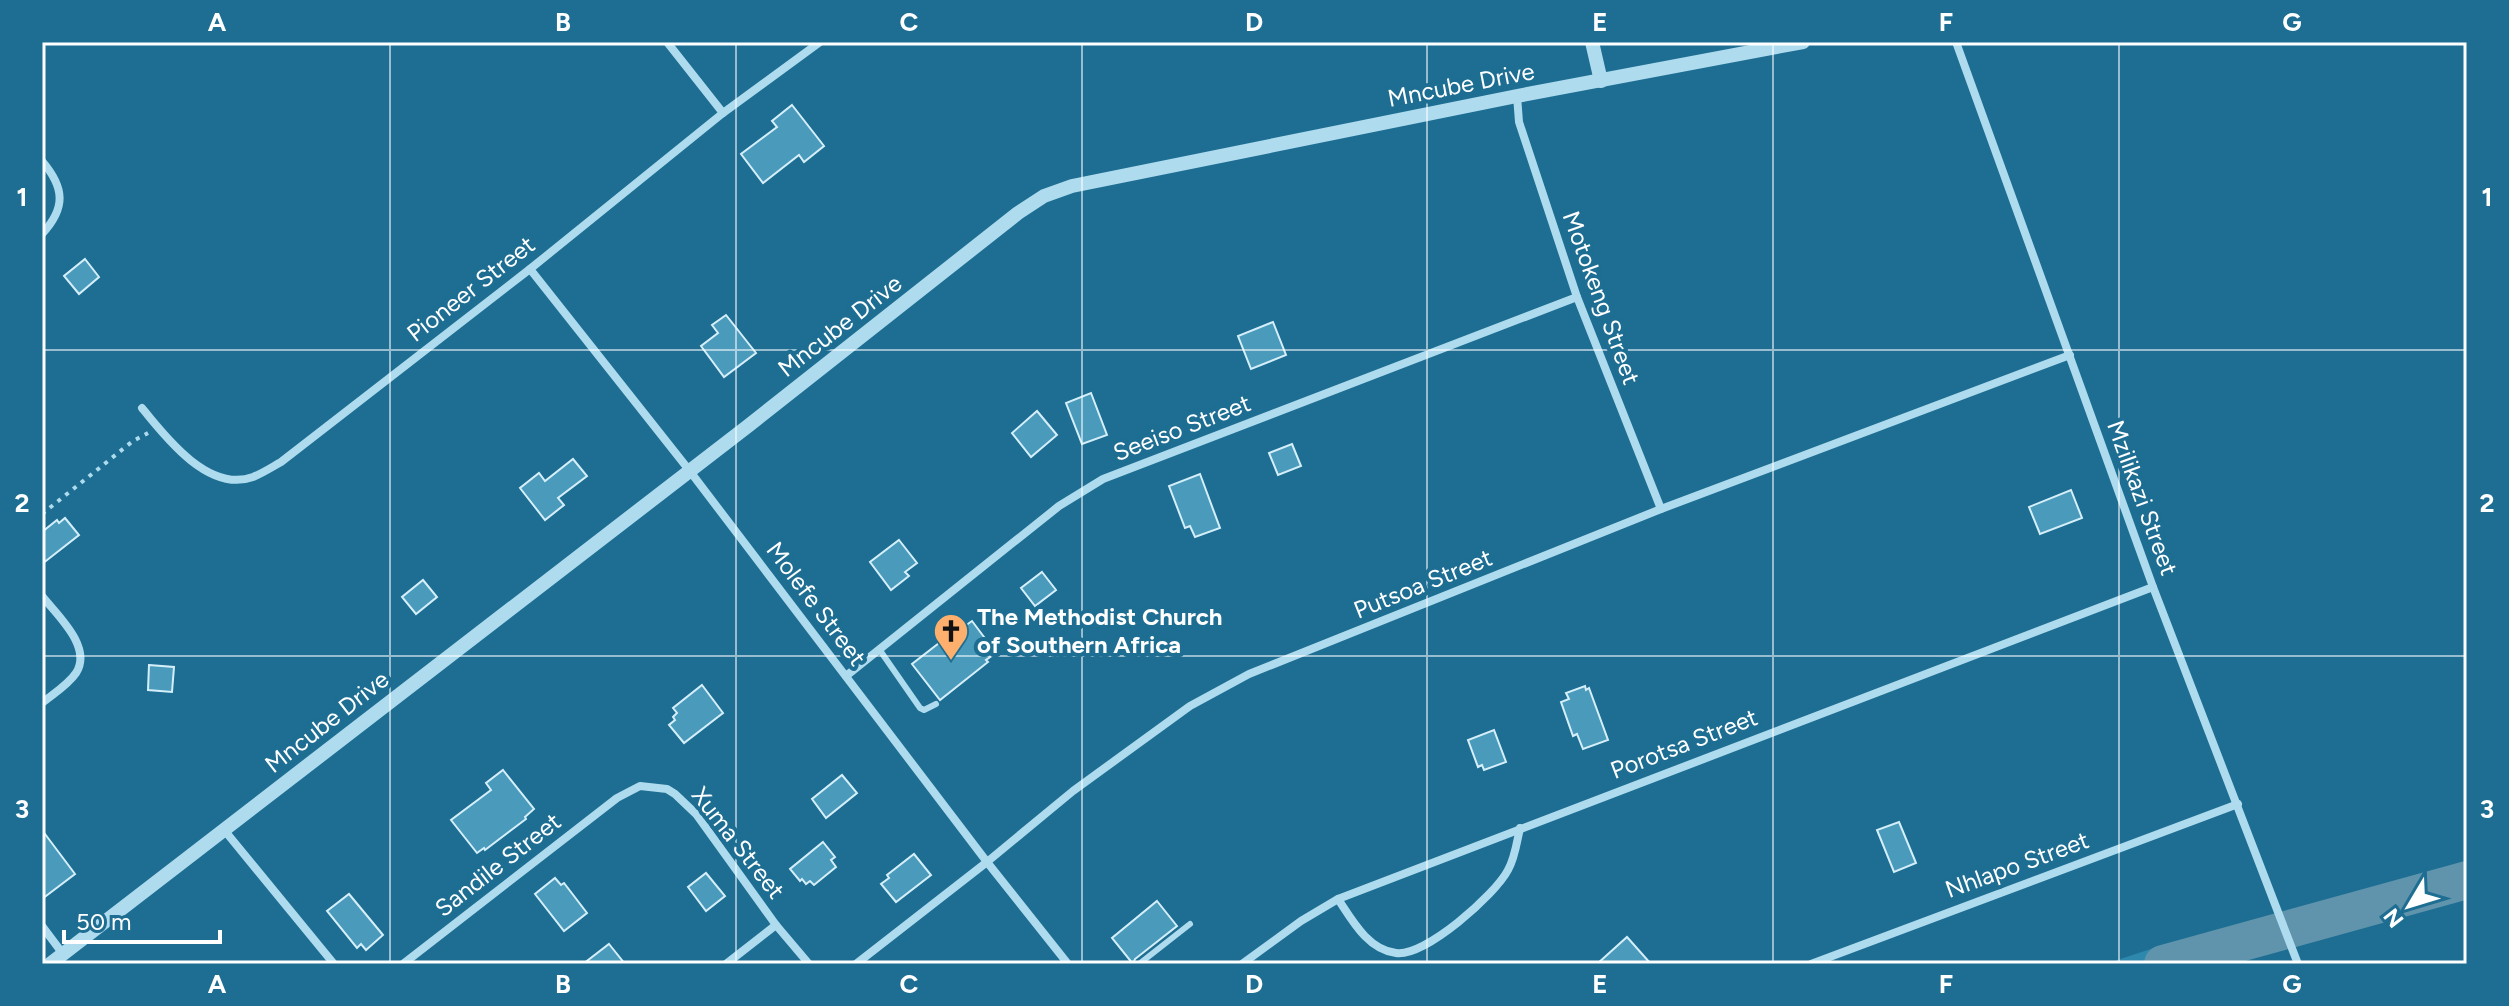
<svg xmlns="http://www.w3.org/2000/svg" width="2509" height="1006" font-family="Figtree,sans-serif">
  <rect width="100%" height="100%" fill="#1d6e92"/>
  <polygon fill="#2e88ae" points="2166,944 2152,964 2105,964"/>
  <g fill="none" stroke-linecap="round" stroke-linejoin="round">
    <polyline stroke="#5f94ac" stroke-width="38" points="2163,964 2467,880"/>
  </g>
  <g fill="#4a9abb" stroke="#d5effa" stroke-width="2">
    <polygon points="792,105 824,146 804,162 799,155 763,183 741,154 777,127 772,121"/>
    <polygon points="85,259 99,277 79,294 64,276"/>
    <polygon points="726,315 756,353 724,377 701,346 718,333 712,325"/>
    <polygon points="1273,322 1286,355 1251,369 1238,336"/>
    <polygon points="1091,393 1107,435 1082,444 1066,403"/>
    <polygon points="1037,411 1057,435 1031,457 1012,433"/>
    <polygon points="1292,444 1301,466 1278,475 1269,453"/>
    <polygon points="573,459 587,476 558,498 564,505 545,520 520,488 539,473 545,481"/>
    <polygon points="1200,474 1220,528 1195,537 1190,526 1185,528 1169,486"/>
    <polygon points="2071,490 2082,518 2040,534 2029,507"/>
    <polygon points="65,518 79,535 42,564 42,532 57,520 59,523"/>
    <polygon points="899,540 917,563 905,572 909,576 891,590 870,562"/>
    <polygon points="1042,572 1056,590 1035,606 1021,588"/>
    <polygon points="423,580 437,597 416,614 402,597"/>
    <polygon points="972,621 996,653 986,660 988,662 940,700 912,664 961,626 962,628"/>
    <polygon points="149,665 174,667 172,692 148,690"/>
    <polygon points="702,685 723,713 684,743 669,725 675,720 673,717 677,713 673,708"/>
    <polygon points="1585,686 1586,690 1589,688 1608,740 1583,749 1577,734 1573,736 1561,702 1569,699 1566,693"/>
    <polygon points="1494,730 1506,762 1484,770 1482,765 1478,767 1468,740"/>
    <polygon points="503,770 534,809 525,817 526,819 485,850 484,848 477,853 451,820 491,790 486,783"/>
    <polygon points="842,775 857,793 826,818 812,799"/>
    <polygon points="1899,822 1916,863 1894,872 1877,830"/>
    <polygon points="42,830 75,874 42,899"/>
    <polygon points="823,842 835,857 831,860 836,867 814,885 810,881 806,884 802,879 800,881 790,869"/>
    <polygon points="914,854 931,875 896,902 881,884 889,878 887,875"/>
    <polygon points="706,873 725,896 706,911 688,887"/>
    <polygon points="555,878 561,885 564,883 587,913 564,931 535,894"/>
    <polygon points="349,894 383,935 366,950 361,944 357,948 327,911"/>
    <polygon points="1157,901 1177,926 1135,959 1133,964 1112,938"/>
    <polygon points="1627,937 1651,964 1597,964"/>
    <polygon points="609,944 625,964 583,964"/>
  </g>
  <g fill="none" stroke-linecap="round" stroke-linejoin="round">
    <polyline stroke="#aedbee" stroke-width="4" stroke-dasharray="4 6" stroke-linecap="butt" points="42,514 133,441 148,433"/>
    <g stroke="#aedbee" stroke-width="6">
      <polyline points="879,649 920,708 924,710 936,704"/>
      <polyline points="1139,964 1190,924"/>
    </g>
    <g stroke="#aedbee" stroke-width="8">
      <polyline points="667,42 723,113"/>
      <polyline points="1956,42 2153,587 2298,964"/>
      <polyline points="1517,96 1519,122 1577,297 1661,509"/>
      <path d="M42,161c23,27 24,47 0,73"/>
      <polyline points="530,269 689,470 987,862 1068,964"/>
      <path d="M142,408c24,30 67,85 111,69 10,-4 19,-10 28,-15l249,-193 193,-156 97,-71"/>
      <path d="M42,596c15,19 51,51 34,77 -8,12 -23,21 -34,30"/>
      <polyline points="846,676 1059,506 1103,479 1577,297"/>
      <polyline points="225,831 334,964"/>
      <path d="M1338,899c14,21 30,51 58,54 29,4 99,-58 112,-83 7,-12 9,-29 12,-42"/>
      <polyline points="42,926 63,954"/>
      <polyline points="403,964 617,798 640,786 667,789 675,794 696,814 776,925 809,964"/>
      <polyline points="726,964 776,925"/>
      <polyline points="856,964 987,862 1073,791 1190,706 1249,674 1661,509 2070,355"/>
      <polyline points="1242,964 1301,921 1338,899 2153,587"/>
      <polyline points="1811,964 2238,804"/>
    </g>
    <g stroke="#aedbee" stroke-width="14">
      <polyline points="1592,42 1601,81"/>
      <polyline points="50,964 748,426 1018,213 1044,196 1072,186 1517,96 1803,42"/>
    </g>
  </g>
  <path fill="none" stroke="#fff" stroke-width="2" stroke-opacity="0.55" d="M390,42v922M736,42v922M1082,42v922M1427,42v922M1773,42v922M2119,42v922M42,350h2425M42,656h2425"/>
  <defs>
    <g id="church-pin" transform="scale(1.8)"><path d="M0 17L-7.5 6A9.5 9.5 0 1 1 7.5 6Z" fill="#fdaf6d" stroke="#1d6e92"/><path d="M-1.2-6h2.4v3.5h3.3v2.4h-3.3V6h-2.4V-.1h-3.3v-2.4h3.3Z" fill="#111"/></g>
  </defs>
  <g fill-rule="evenodd">
    <use href="#church-pin" x="951" y="631"/>
  </g>
  <g text-anchor="middle" stroke-width="8" stroke-linejoin="round" paint-order="stroke">
    <g font-size="24" fill="#fff" stroke="#1d6e92">
      <text transform="translate(1461 85) rotate(-11)" y="8">Mncube Drive</text>
      <text transform="translate(471 289) rotate(-38)" y="8">Pioneer Street</text>
      <text transform="translate(1601 298) rotate(70)" y="8">Motokeng Street</text>
      <text transform="translate(840 326) rotate(-38)" y="8">Mncube Drive</text>
      <text transform="translate(1182 428) rotate(-21)" y="8">Seeiso Street</text>
      <text transform="translate(2142 498) rotate(70)" y="8">Mzilikazi Street</text>
      <text transform="translate(1423 584) rotate(-22)" y="8">Putsoa Street</text>
      <text transform="translate(816 604) rotate(53)" y="8">Molefe Street</text>
      <text transform="translate(327 722) rotate(-38)" y="8">Mncube Drive</text>
      <text transform="translate(1684 744) rotate(-21)" y="8">Porotsa Street</text>
      <text transform="translate(738 843) rotate(52)" y="8">Xuma Street</text>
      <text transform="translate(498 865) rotate(-38)" y="8">Sandile Street</text>
      <text transform="translate(2017 865) rotate(-20)" y="8">Nhlapo Street</text>
    </g>
    <g font-size="24" font-weight="bold" fill="#fff" stroke="#1d6e92" text-anchor="start">
      <text x="977" y="625">The Methodist Church<tspan x="977" dy="28">of Southern Africa</tspan></text>
    </g>
  </g>
  <rect width="2509" height="1006" fill="none" stroke="#1d6e92" stroke-width="88"/>
  <g transform="translate(2409 906) rotate(232)" stroke="#1d6e92" stroke-width="6" paint-order="stroke">
  <path d="M0-6L14 30L0 20L-14 30Z" fill="#ffffff"/>
  <text y="-12" font-size="22" font-weight="bold" text-anchor="middle" fill="#ffffff">N</text>
  </g>
  <path d="M64 930v12h156v-12" fill="none" stroke="#ffffff" stroke-width="4"/>
  <text x="76" y="930" font-size="24" fill="#ffffff" stroke="#1d6e92" stroke-width="6" paint-order="stroke">50 m</text>
  <rect x="44" y="44" width="2421" height="918" fill="none" stroke="#fff" stroke-width="3"/>
  <g font-size="26" text-anchor="middle" font-weight="bold" fill="#fff">
    <text x="217" y="31">A</text>
    <text x="563" y="31">B</text>
    <text x="909" y="31">C</text>
    <text x="1254" y="31">D</text>
    <text x="1600" y="31">E</text>
    <text x="1946" y="31">F</text>
    <text x="2292" y="31">G</text>
    <text x="22" y="206">1</text>
    <text x="2487" y="206">1</text>
    <text x="22" y="512">2</text>
    <text x="2487" y="512">2</text>
    <text x="22" y="818">3</text>
    <text x="2487" y="818">3</text>
    <text x="217" y="993">A</text>
    <text x="563" y="993">B</text>
    <text x="909" y="993">C</text>
    <text x="1254" y="993">D</text>
    <text x="1600" y="993">E</text>
    <text x="1946" y="993">F</text>
    <text x="2292" y="993">G</text>
  </g>
</svg>
